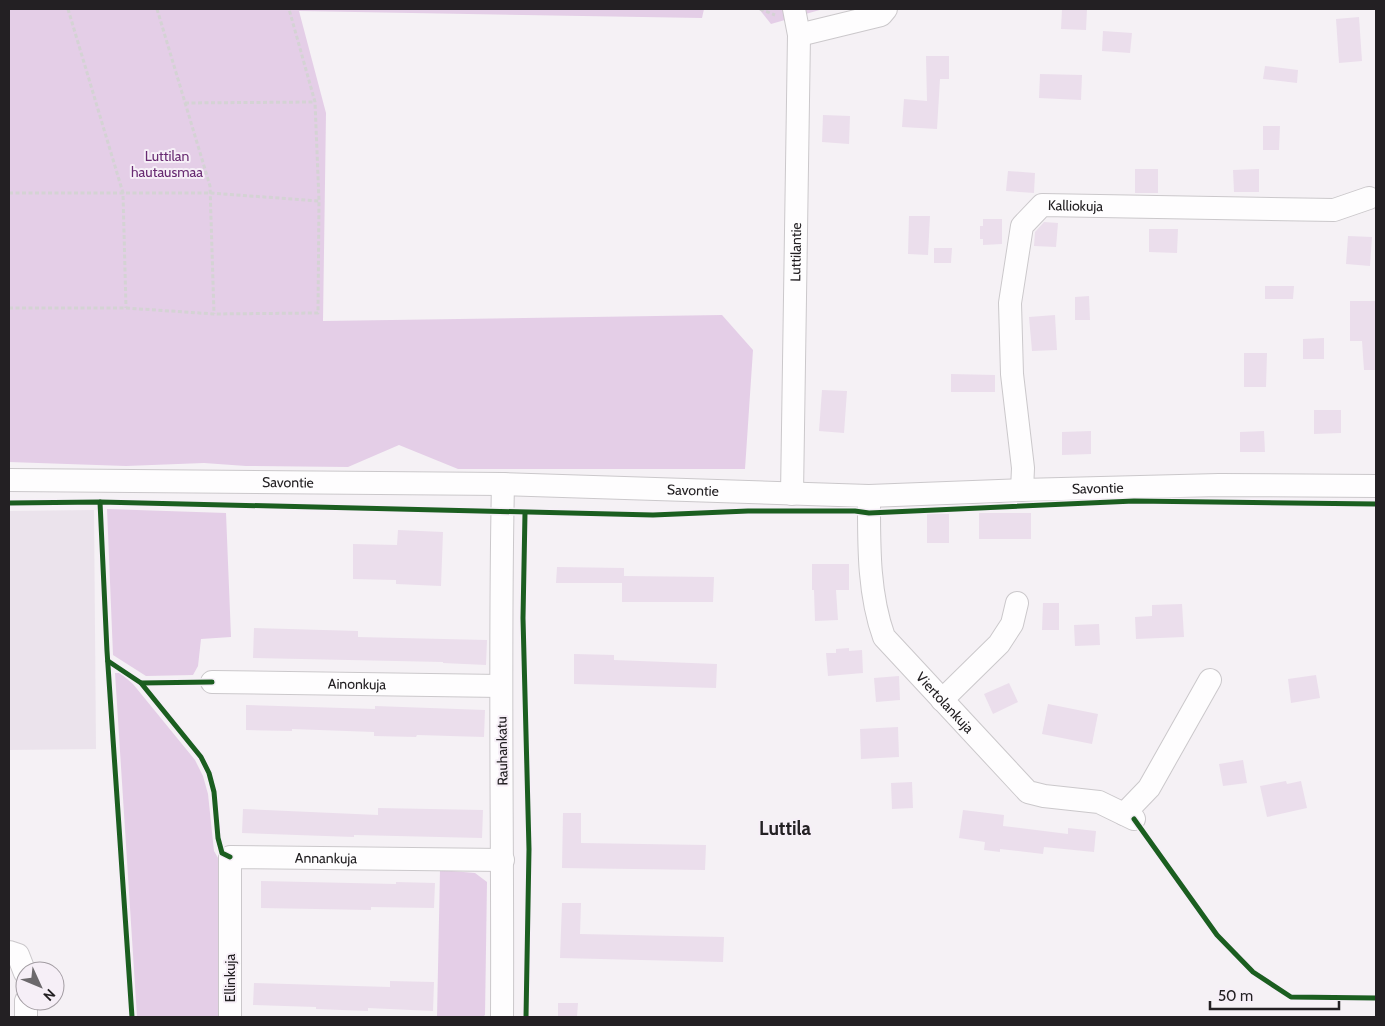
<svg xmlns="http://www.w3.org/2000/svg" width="1385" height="1026" font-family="Cabin,sans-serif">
  <rect width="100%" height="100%" fill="#f5f1f5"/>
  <polygon fill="#ebe3ec" points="94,510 96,749 9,750 9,511"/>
  <g fill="#e4cee7">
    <polygon points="9,9 704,9 702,18 299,11 326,113 323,321 722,315 753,350 745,469 458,469 399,445 348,467 246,466 204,463 126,466 9,462"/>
    <polygon points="759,9 823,9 771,24"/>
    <polygon points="107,509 226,513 231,637 201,639 198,666 193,675 146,676 113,655"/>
    <polygon points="115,673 120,673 133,684 195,760 203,776 208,794 214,851 221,863 221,1017 137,1017"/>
    <polygon points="440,870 475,873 487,882 485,1015 483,1017 437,1017"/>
  </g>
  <g fill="#ebdeec">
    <polygon points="1062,9 1087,9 1086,30 1061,29"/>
    <polygon points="1359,17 1362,61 1339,63 1336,19"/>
    <polygon points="1103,31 1132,33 1130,53 1102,51"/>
    <polygon points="926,56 949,56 949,79 940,79 937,129 902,127 904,99 927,101"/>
    <polygon points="1265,66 1298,70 1297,83 1263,79"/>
    <polygon points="1040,74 1082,75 1081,100 1039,98"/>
    <polygon points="823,115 850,116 849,144 822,142"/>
    <polygon points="1263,126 1280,126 1279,150 1263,150"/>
    <rect x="1135" y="169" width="23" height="24"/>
    <polygon points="1259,169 1259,192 1234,192 1233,170"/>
    <polygon points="1008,171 1035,173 1034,193 1006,191"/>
    <polygon points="909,216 930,216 928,255 908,254"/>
    <polygon points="983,219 1002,219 1002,244 983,245 983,239 980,239 980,226 983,226"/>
    <polygon points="1044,222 1058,223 1056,247 1034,246 1035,232"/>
    <polygon points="1149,229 1178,229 1177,253 1149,252"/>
    <polygon points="1348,236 1372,237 1370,266 1346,264"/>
    <polygon points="934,248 952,248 951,263 934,263"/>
    <polygon points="1265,286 1294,286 1293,299 1265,299"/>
    <polygon points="1089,296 1090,320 1075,320 1075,297"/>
    <polygon points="1350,301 1376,301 1376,370 1364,370 1362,341 1350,341"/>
    <polygon points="1055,315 1057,350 1032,351 1029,317"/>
    <polygon points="1324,338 1324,359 1303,359 1303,339"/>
    <polygon points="1244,353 1267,353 1266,387 1244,387"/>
    <polygon points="951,374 995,375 995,392 951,392"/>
    <polygon points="822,390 847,391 844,433 819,431"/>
    <polygon points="1314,410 1341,410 1341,433 1314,434"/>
    <polygon points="1091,431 1091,454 1062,455 1062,432"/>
    <polygon points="1264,431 1265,452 1240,452 1240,432"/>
    <rect x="979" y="513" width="52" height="26"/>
    <rect x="927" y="514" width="22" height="29"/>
    <polygon points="398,530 443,532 441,586 396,584 396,580 353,579 353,544 397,545"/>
    <polygon points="812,564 849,564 849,590 836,590 838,620 815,621 814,590 812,590"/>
    <polygon points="557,567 624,568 624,576 714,577 713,602 622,602 622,583 556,583"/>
    <polygon points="1043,603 1059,603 1059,630 1042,630"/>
    <polygon points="1182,604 1184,637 1136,639 1135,617 1152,616 1152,605"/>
    <polygon points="1099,624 1100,645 1075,646 1074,625"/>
    <polygon points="254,628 358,631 358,637 487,640 486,665 443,663 443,662 253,658"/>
    <polygon points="849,648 849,651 862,650 863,673 828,676 826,653 836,653 836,649"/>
    <polygon points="574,654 614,655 614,660 717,664 716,688 574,684"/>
    <polygon points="1316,675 1320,698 1291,703 1288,679"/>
    <polygon points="899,676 900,700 876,702 874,678"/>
    <polygon points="1009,683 1018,702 993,714 984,694"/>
    <polygon points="1048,704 1098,714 1092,744 1042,734"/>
    <polygon points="246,705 375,709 375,706 485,710 484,737 417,735 416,737 374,736 374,732 292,729 292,731 246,730"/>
    <polygon points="898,727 899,757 861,759 860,729"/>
    <polygon points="1243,760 1247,783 1223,786 1219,764"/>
    <polygon points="1286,781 1287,784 1301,781 1307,808 1267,817 1260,786"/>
    <polygon points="912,782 913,808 892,809 891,783"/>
    <polygon points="378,808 483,810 482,838 354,835 354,837 242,833 243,809 378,815"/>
    <polygon points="963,810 1004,815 1003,826 1068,834 1068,828 1096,831 1094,852 1044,847 1043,854 1000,849 1000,852 984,850 985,842 959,838"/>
    <polygon points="563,813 581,813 581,843 706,845 705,870 562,868"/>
    <polygon points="261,881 396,884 396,882 435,883 434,908 371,907 371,910 261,908"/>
    <polygon points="562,903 581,903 580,934 724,937 723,962 560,958"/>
    <polygon points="390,981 434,982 433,1011 368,1008 368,1011 316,1009 316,1007 253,1005 254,983 390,987"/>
    <polygon points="558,1003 578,1003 577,1017 558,1017"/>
  </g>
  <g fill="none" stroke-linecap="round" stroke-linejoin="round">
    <g stroke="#cbc8cb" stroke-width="24">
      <g id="minor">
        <polyline points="799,35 881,15 886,9"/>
        <path id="s1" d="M9,480l494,4 366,12 153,-6 197,-5 157,1"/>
        <path id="s2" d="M1022,490l1,-22 -11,-94 -2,-71 12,-77 20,-21 292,5 35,-12"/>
        <path id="s3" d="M792,494l7,-459 -5,-26"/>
        <path id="s4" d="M869,496c0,47 -1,97 15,141l144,155 16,4 55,6 35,17"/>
        <path id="s5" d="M212,682l289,4"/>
        <polyline points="942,700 999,644 1012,624 1017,603"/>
        <polyline points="1124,814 1149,788 1210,680"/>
        <polyline points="9,952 18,955 25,973"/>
        <polyline points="26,1017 26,1001"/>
        <path id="s6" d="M230,1017v-160l273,3"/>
        <path d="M502,1017c1,-178 -3,-355 1,-533"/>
      </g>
    </g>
    <g stroke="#d4d3d4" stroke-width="3" stroke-dasharray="4 2.5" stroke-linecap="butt">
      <polyline points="68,9 123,193 126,308"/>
      <polyline points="157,9 210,186 214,314"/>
      <polyline points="760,9 775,15"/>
      <polyline points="185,103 315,102"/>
      <polyline points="9,193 210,193 319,201"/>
      <polyline points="9,308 126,308 214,314 318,313 319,201 315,102 289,9"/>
    </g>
    <use href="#minor" stroke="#fefdfe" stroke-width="22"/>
    <g stroke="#f6eff7" stroke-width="8">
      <g id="cycleway">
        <polyline points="100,502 107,651 132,1017"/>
        <polyline points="9,503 100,502 653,515 748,511 855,511 869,513 1134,501 1376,504"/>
        <polyline points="525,513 523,618 529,849 526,1017"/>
        <polyline points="108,661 141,683 201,757 209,773 214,792 218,838 222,853 230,857"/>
        <polyline points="141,683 212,682"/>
        <polyline points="1134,819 1217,935 1253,972 1291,997 1376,998"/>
      </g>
    </g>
    <use href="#cycleway" stroke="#1b5e20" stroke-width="5"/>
  </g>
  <g text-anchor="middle" stroke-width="4" stroke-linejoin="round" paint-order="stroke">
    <g font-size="14" fill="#682b72" stroke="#f6eff7">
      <text x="167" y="161">Luttilan<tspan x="167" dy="16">hautausmaa</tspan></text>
    </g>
    <g font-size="14" fill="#232023" stroke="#f6eff7">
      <text dy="5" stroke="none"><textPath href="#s2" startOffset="328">Kalliokuja</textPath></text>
      <text dy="5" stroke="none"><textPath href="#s3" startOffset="242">Luttilantie</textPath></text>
      <text dy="5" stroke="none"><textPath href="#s1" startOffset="279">Savontie</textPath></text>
      <text dy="5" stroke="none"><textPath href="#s1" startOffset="1089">Savontie</textPath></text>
      <text dy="5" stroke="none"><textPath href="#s1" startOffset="684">Savontie</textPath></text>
      <text dy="5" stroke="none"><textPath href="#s5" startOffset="145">Ainonkuja</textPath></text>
      <text dy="5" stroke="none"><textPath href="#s4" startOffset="232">Viertolankuja</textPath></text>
      <text transform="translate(502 751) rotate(-91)" y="5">Rauhankatu</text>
      <text dy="5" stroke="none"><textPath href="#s6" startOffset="256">Annankuja</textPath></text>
      <text transform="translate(230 978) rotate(-90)" y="5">Ellinkuja</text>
    </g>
    <g font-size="19" font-weight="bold" fill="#232023" stroke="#f6eff7">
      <text x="785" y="835">Luttila</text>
    </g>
  </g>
  <rect width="1385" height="1026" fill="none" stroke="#232023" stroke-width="20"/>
  <g transform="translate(40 986) rotate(134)"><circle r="24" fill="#f6eff7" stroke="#a29ca2"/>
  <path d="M0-4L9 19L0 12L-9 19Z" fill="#6c696c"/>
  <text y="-8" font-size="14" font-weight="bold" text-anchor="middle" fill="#232023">N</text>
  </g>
  <path d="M1210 1001v8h129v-8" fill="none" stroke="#232023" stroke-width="2.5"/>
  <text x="1218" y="1001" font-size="15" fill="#232023" stroke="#f6eff7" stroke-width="4" paint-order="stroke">50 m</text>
</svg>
